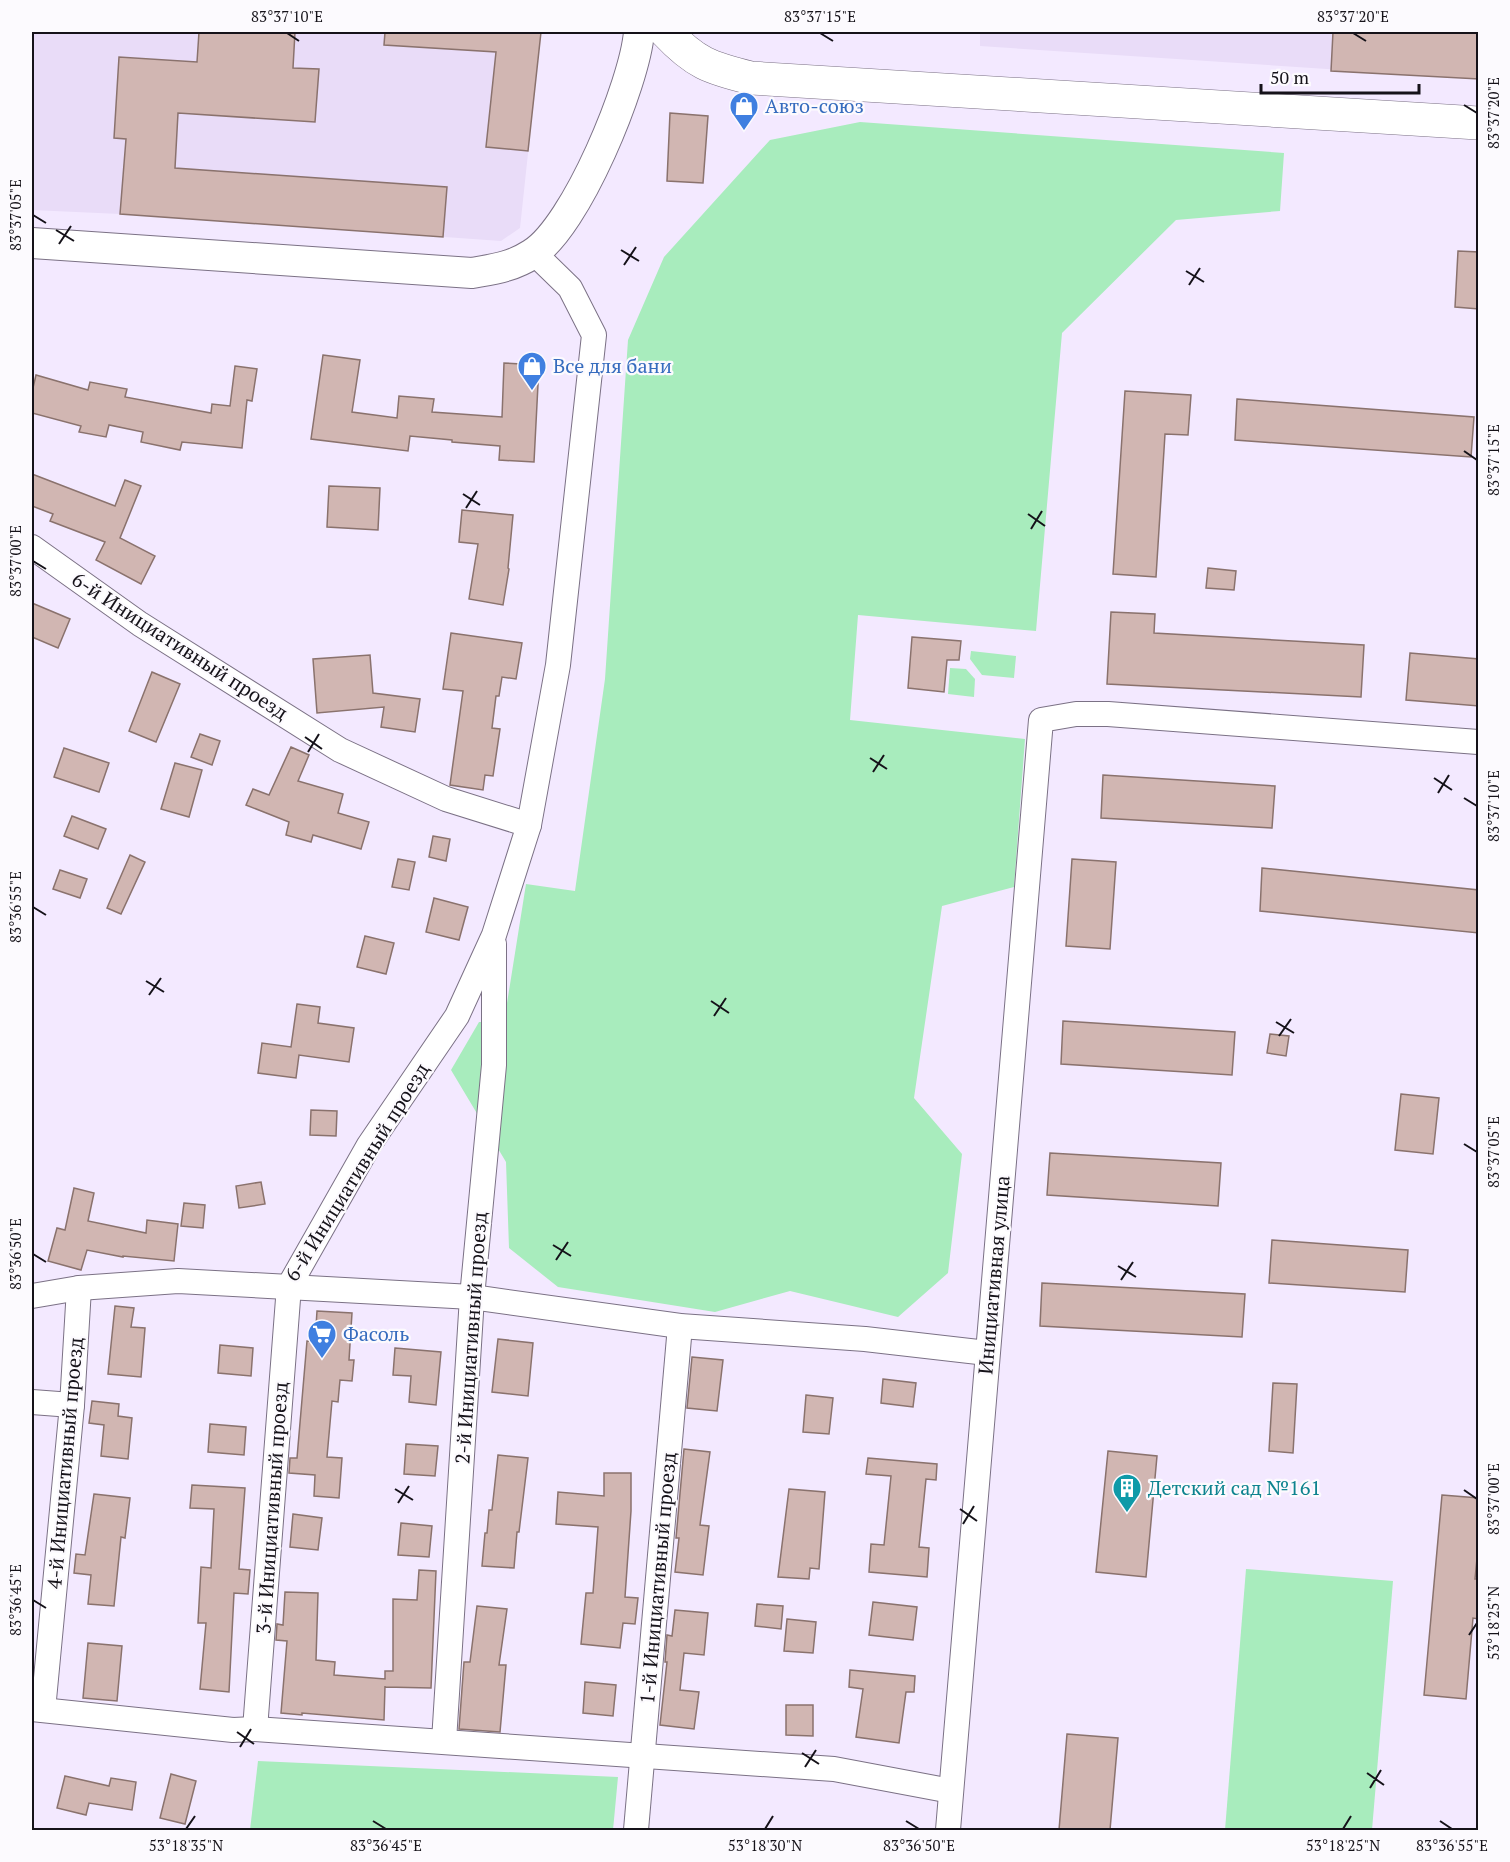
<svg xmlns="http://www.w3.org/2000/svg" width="1510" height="1862" font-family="'PT Serif',serif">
  <rect width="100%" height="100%" fill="#f3e9ff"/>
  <g fill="#e9dcf8">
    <polygon points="32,32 541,32 520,228 501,241 120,214 32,210"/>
    <polygon points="980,32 1478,32 1478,79 980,46"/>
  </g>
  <g fill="#a8ecbd">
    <polygon points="860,122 1284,153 1280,211 1176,220 1062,333 1036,631 858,615 850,720 1025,739 1014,887 942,906 914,1098 962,1154 948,1273 898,1317 790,1291 715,1312 558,1287 509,1248 506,1162 451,1070 479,1022 504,1022 526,884 575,891 605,679 628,340 664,257 770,140"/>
    <polygon points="971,651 1016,656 1014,678 982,675 970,659"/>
    <polygon points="950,668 966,669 975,679 974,697 948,694"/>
    <polygon points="1246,1569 1393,1581 1372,1830 1225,1830"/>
    <polygon points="258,1761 618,1777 613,1830 250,1830"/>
  </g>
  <g fill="#d1b6b2" stroke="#8a726d" stroke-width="1.5">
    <polygon points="199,32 295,32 293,68 319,69 315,122 178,113 175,168 447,187 443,237 120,214 126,139 114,138 119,57 197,62"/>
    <polygon points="385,32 541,32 528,151 486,147 496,52 384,45"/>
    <polygon points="1333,32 1479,32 1479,79 1331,71"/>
    <polygon points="670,113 708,116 703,183 667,181"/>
    <polygon points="1458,251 1479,252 1479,309 1455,307"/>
    <polygon points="323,355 360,360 352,412 397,418 399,396 434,399 432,412 502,417 504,363 539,365 534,462 499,460 500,446 452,442 452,440 410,436 408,451 311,439"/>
    <polygon points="235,366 257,369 252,401 247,400 242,448 182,442 180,450 141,442 143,432 109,425 106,437 79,432 81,426 32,413 32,392 36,375 88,390 90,382 127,389 125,397 211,413 212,404 230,406"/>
    <polygon points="1125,391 1191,395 1188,435 1165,434 1156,577 1113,574"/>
    <polygon points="1237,399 1474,417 1471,457 1235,440"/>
    <polygon points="32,474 115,506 125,480 141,486 120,538 155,556 141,584 96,560 105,542 50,521 53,514 32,506"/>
    <polygon points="329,486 380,488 378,530 327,527"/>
    <polygon points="462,510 513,515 508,568 509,569 503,605 469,599 478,544 459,542"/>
    <polygon points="1208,568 1236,571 1234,590 1206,588"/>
    <polygon points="32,603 70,619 58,648 32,637"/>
    <polygon points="1111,612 1155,614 1154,633 1364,645 1361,697 1107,684"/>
    <polygon points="451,633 522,643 516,679 502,677 499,696 496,696 492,728 500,729 493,776 485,775 483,790 450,785 463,691 443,689"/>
    <polygon points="912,637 961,641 959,660 947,660 944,692 908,688"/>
    <polygon points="1410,653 1479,659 1479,706 1406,700"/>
    <polygon points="370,655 373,693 420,699 415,732 381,727 384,707 317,713 313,659"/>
    <polygon points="152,672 180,684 156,742 129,731"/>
    <polygon points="200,734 220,741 212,765 191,757"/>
    <polygon points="291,747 309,755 298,781 343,794 338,813 369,822 361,849 313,835 311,842 286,835 289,822 246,805 253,789 269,795"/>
    <polygon points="64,748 109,763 99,792 54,777"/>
    <polygon points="175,763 202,770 189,817 161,809"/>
    <polygon points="1103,775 1275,786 1272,828 1101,818"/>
    <polygon points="72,816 106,829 98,849 64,836"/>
    <polygon points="433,836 450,839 446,861 429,857"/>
    <polygon points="130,855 145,862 121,914 107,908"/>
    <polygon points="398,859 415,862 409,890 392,887"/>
    <polygon points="1072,859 1116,862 1110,949 1066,946"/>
    <polygon points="1262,868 1479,890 1479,933 1260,911"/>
    <polygon points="60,870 87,879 80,898 53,889"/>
    <polygon points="434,898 468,907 459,940 426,932"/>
    <polygon points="365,936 394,943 386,974 357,967"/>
    <polygon points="297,1004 320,1007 318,1023 354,1028 349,1062 299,1055 296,1078 258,1073 262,1043 291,1047"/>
    <polygon points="1063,1021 1235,1032 1232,1075 1061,1064"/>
    <polygon points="1270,1034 1289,1036 1286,1056 1267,1053"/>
    <polygon points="1401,1094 1439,1098 1433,1154 1395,1150"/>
    <polygon points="311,1110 337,1111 336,1136 310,1135"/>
    <polygon points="1050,1153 1221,1163 1218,1206 1047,1195"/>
    <polygon points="261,1182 265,1204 239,1208 236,1186"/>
    <polygon points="74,1188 94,1193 88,1221 146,1233 147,1220 178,1224 174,1261 123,1256 123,1257 87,1250 81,1270 48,1261 57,1228 65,1230"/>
    <polygon points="184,1203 205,1205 203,1228 181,1226"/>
    <polygon points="1272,1240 1408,1250 1405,1292 1269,1283"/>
    <polygon points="1042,1283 1245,1294 1242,1337 1040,1326"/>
    <polygon points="115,1306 134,1308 131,1327 145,1328 141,1377 108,1374"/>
    <polygon points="317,1311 352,1313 349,1360 354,1360 352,1381 340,1380 338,1402 332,1401 327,1457 342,1458 339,1498 314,1496 315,1475 289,1473 290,1458 297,1458 307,1341 315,1342"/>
    <polygon points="498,1339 533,1343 528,1396 492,1392"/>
    <polygon points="220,1345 253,1348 251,1376 218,1373"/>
    <polygon points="395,1348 441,1352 436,1405 409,1402 411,1376 393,1375"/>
    <polygon points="692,1357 723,1360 717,1411 687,1408"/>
    <polygon points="883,1379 916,1383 913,1407 881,1403"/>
    <polygon points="1273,1383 1297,1384 1293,1453 1269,1451"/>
    <polygon points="806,1395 833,1398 829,1434 803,1432"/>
    <polygon points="92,1401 119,1404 118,1416 132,1418 128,1459 101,1456 104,1425 89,1423"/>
    <polygon points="210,1424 246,1427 244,1455 208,1452"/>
    <polygon points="406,1444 438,1446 435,1476 404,1474"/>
    <polygon points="684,1449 710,1452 700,1525 709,1526 703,1575 675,1572 679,1538 676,1538"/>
    <polygon points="1108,1451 1157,1456 1146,1577 1096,1572"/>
    <polygon points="498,1455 528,1458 519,1532 517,1532 514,1568 482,1566 485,1533 487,1533 489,1510 492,1510"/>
    <polygon points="868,1458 937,1464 936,1480 926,1479 919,1547 929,1548 927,1577 869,1572 871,1544 884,1545 891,1476 866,1474"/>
    <polygon points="604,1473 631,1473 631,1511 625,1597 638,1598 635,1624 623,1623 620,1648 581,1644 586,1593 593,1593 598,1527 556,1524 558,1492 604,1496"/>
    <polygon points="192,1485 245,1488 239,1569 250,1570 248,1594 234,1593 229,1692 200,1689 206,1623 198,1623 201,1567 211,1568 214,1509 190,1508"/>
    <polygon points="789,1489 825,1492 819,1569 810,1568 809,1579 778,1577"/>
    <polygon points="94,1494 130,1498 125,1538 121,1537 114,1606 88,1604 91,1575 74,1573 76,1554 85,1555"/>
    <polygon points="1442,1495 1479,1498 1479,1538 1475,1579 1479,1579 1479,1619 1473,1618 1466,1699 1424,1695"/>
    <polygon points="293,1514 322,1518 318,1550 290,1547"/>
    <polygon points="401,1523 432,1526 429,1557 398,1555"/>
    <polygon points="419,1570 436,1571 431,1688 385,1687 385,1686 384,1720 302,1713 302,1715 281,1713 287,1641 276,1640 277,1624 283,1625 285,1592 318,1593 316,1660 335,1662 334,1675 385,1679 385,1671 393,1671 393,1599 417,1600"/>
    <polygon points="873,1602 917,1607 913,1640 869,1635"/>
    <polygon points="757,1604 783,1606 781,1629 755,1626"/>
    <polygon points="477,1606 507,1609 499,1665 506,1665 500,1732 459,1729 464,1662 470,1662"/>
    <polygon points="675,1610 708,1613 704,1655 684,1653 680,1690 699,1692 694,1729 660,1725 667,1662 665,1662 667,1635 672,1636"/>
    <polygon points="787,1619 816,1622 813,1653 784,1651"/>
    <polygon points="88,1643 122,1646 117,1701 83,1698"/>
    <polygon points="850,1670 915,1676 914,1692 906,1692 899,1743 856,1737 863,1689 849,1687"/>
    <polygon points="585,1682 616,1685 613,1716 583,1713"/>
    <polygon points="786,1705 813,1705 813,1736 786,1735"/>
    <polygon points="1067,1734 1118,1738 1110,1830 1059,1830"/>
    <polygon points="171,1774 196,1781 185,1824 160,1818"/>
    <polygon points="65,1776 109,1786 111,1778 136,1782 132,1810 89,1803 86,1815 57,1808"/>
  </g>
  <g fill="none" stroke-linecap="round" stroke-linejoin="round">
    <g stroke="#7b7185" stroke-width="26">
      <g id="minor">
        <polyline points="32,547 140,624 340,750 446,799 529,825"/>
        <polyline points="32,1296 79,1288 178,1281 472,1297 680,1326 865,1339 987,1353"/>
        <polyline points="32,1402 72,1405"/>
        <polyline points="32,1709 233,1730 255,1729 834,1769 951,1791"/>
        <polyline points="43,1710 72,1405 79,1288"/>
        <polyline points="255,1729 289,1286 369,1145 457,1016 494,935 529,825 558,665 594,335 570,288 534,253"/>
        <polyline points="444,1741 472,1297 494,1065 494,944"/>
        <polyline points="636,1830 680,1326"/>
        <polyline points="948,1830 1041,720 1076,714 1108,714 1478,742"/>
      </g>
    </g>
    <g stroke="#7b7185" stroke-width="32">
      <path id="tertiary" d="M32,243l440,30c22,-4 40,-6 60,-19 44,-27 103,-171 107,-222"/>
    </g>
    <g stroke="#7b7185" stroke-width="34">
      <path id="secondary" d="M666,32c29,31 44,36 85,46l727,45"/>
    </g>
    <use href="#minor" stroke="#fff" stroke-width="24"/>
    <use href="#tertiary" stroke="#fff" stroke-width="30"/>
    <use href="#secondary" stroke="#fff" stroke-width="33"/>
  </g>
  <path fill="none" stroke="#151219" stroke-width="2" d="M287,33l12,8M820,33l13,8M1353,33l13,8M1464,105l13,8M33,215l13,8M56,230l18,11M59,244l12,-18M621,250l18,11M624,265l12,-18M1186,271l18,11M1189,285l11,-17M1464,451l13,9M463,494l17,11M466,508l11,-17M1028,514l17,12M1031,529l11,-18M33,561l13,8M305,737l17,12M308,752l11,-18M870,758l17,11M873,772l11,-17M1434,778l18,12M1438,793l11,-18M1464,798l13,8M33,907l13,8M146,981l18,11M149,995l12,-17M711,1001l18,12M714,1016l12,-18M1276,1022l18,11M1279,1036l12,-17M1464,1144l13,8M553,1245l18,11M33,1254l13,8M556,1260l12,-18M1118,1266l18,11M1121,1280l12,-18M395,1489l18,11M1464,1490l13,9M398,1503l11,-17M960,1509l17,12M963,1524l11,-18M33,1600l13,8M1469,1635l8,-12M237,1732l17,12M240,1747l11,-18M802,1753l17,11M805,1767l11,-17M1367,1773l17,12M1370,1788l11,-18M373,1821l13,8M906,1821l13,8M1440,1821l12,8M186,1829l9,-13M765,1829l8,-13M1343,1829l8,-13"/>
  <defs>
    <g id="shop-pin" transform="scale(1.5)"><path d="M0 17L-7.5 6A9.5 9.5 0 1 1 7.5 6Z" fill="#3f7fe0" stroke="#fcfafe"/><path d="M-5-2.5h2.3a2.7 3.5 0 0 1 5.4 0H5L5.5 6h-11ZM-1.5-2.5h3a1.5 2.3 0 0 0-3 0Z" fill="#fff"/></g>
    <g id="supermarket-pin" transform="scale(1.5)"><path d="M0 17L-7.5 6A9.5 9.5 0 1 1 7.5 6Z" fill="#3f7fe0" stroke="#fcfafe"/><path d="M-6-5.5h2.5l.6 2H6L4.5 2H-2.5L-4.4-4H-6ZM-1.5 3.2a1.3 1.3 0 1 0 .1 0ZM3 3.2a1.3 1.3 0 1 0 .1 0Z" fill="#fff"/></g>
    <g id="building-pin" transform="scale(1.5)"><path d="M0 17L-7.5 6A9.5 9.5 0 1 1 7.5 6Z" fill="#0f9aa8" stroke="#fcfafe"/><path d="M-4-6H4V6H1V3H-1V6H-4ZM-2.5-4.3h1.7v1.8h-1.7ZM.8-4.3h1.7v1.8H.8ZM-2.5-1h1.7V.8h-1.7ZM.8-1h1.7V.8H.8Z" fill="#fff"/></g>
  </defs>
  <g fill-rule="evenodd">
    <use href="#shop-pin" x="744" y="106"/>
    <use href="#shop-pin" x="532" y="366"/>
    <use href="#supermarket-pin" x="322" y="1334"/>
    <use href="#building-pin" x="1127" y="1488"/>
  </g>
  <g text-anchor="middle" stroke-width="4.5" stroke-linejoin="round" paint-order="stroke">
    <g font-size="20" fill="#366cbe" stroke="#fcfafe" text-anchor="start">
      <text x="765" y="113">Авто-союз</text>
      <text x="553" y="373">Все для бани</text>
      <text x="343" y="1341">Фасоль</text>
    </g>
    <g font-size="20" fill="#151219" stroke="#fcfafe">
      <text transform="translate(180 646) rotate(33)" y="7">6-й Инициативный проезд</text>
      <text transform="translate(357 1172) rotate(-58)" y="7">6-й Инициативный проезд</text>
      <text transform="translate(994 1275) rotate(-85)" y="7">Инициативная улица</text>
      <text transform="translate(471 1338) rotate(-86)" y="7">2-й Инициативный проезд</text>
      <text transform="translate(65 1463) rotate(-85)" y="7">4-й Инициативный проезд</text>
      <text transform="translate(272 1508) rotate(-86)" y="7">3-й Инициативный проезд</text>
      <text transform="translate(658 1578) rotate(-85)" y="7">1-й Инициативный проезд</text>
    </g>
    <g font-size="20" fill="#0d838f" stroke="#fcfafe" text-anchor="start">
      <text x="1148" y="1495">Детский сад №161</text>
    </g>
  </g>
  <rect width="1510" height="1862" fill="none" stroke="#fcfafe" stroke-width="66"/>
  <path d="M1261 84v9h158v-9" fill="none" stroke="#151219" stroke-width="3"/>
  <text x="1270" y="84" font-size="18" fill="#151219" stroke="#fcfafe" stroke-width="4.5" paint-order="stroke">50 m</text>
  <rect x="33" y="33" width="1444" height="1796" fill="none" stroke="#151219" stroke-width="2"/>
  <g font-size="15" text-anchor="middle" fill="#151219">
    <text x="287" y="22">83°37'10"E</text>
    <text x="820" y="22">83°37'15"E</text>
    <text x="1353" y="22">83°37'20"E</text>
    <text transform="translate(1494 113) rotate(-90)" y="5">83°37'20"E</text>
    <text transform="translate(16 215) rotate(-90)" y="5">83°37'05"E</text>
    <text transform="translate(1494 460) rotate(-90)" y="5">83°37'15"E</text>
    <text transform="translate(16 561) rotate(-90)" y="5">83°37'00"E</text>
    <text transform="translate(1494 806) rotate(-90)" y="5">83°37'10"E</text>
    <text transform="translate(16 907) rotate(-90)" y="5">83°36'55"E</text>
    <text transform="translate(1494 1152) rotate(-90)" y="5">83°37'05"E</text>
    <text transform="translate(16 1254) rotate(-90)" y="5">83°36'50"E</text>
    <text transform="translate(1494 1499) rotate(-90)" y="5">83°37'00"E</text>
    <text transform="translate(16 1600) rotate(-90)" y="5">83°36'45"E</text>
    <text transform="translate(1494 1623) rotate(-90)" y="5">53°18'25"N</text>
    <text x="186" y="1851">53°18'35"N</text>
    <text x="386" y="1851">83°36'45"E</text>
    <text x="765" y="1851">53°18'30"N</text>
    <text x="919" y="1851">83°36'50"E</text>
    <text x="1343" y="1851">53°18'25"N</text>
    <text x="1452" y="1851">83°36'55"E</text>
  </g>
</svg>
